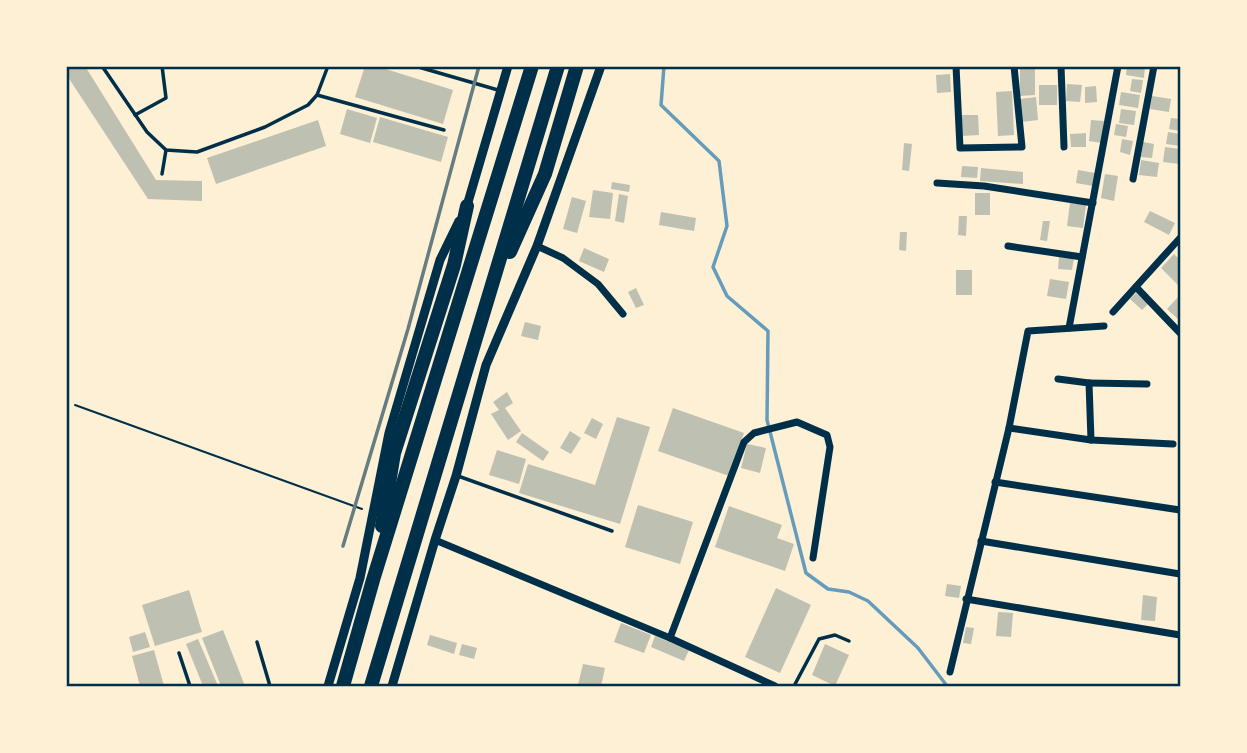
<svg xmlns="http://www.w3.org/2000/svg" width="1247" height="753" font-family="Montserrat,sans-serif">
  <rect width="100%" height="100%" fill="#fdf0d5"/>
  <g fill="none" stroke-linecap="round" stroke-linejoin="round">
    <polyline stroke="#669bbc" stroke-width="3.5" points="664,66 661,105 719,161 727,226 713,267 727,296 768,331 767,420 806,573 828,589 849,592 868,601 918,648 947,686"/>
  </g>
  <g fill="#bec0b2">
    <polygon points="66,66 85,66 156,180 202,181 202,201 148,199 66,74"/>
    <polygon points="365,66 376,66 453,90 443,124 355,97"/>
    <polygon points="1127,66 1145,66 1144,78 1126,75"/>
    <polygon points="1020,69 1035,69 1035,95 1020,96"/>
    <polygon points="950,74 951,92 937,93 936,75"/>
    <polygon points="1132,79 1143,80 1141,93 1130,91"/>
    <polygon points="1067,84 1082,85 1080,102 1066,101"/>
    <rect x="1039" y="85" width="18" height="20"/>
    <polygon points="1096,86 1097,102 1085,103 1085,87"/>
    <polygon points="1012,91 1014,135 998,136 996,92"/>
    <polygon points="1121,92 1140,95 1138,108 1119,105"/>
    <polygon points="1152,96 1171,99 1169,112 1150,109"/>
    <polygon points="1036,97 1038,120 1022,122 1020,99"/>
    <polygon points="347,109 377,118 370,143 340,134"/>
    <polygon points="1121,109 1136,111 1134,125 1119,123"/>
    <polygon points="961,115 978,115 979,135 961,136"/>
    <polygon points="380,117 448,137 441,162 373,142"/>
    <polygon points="1171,118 1180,119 1180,131 1169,129"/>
    <polygon points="318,120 326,146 216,184 207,158"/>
    <polygon points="1091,120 1104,121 1102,143 1089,141"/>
    <polygon points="1116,124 1128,126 1126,137 1114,135"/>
    <polygon points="1168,132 1180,134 1180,146 1166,144"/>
    <polygon points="1086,133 1086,147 1071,147 1070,134"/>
    <polygon points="1122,139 1133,141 1130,155 1120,152"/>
    <polygon points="1143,142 1154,144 1152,158 1141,157"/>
    <polygon points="904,143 912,144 909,171 902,170"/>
    <polygon points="1165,147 1180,149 1180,164 1163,162"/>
    <polygon points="1141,160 1159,163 1157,177 1139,175"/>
    <polygon points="962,166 978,167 977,178 961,177"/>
    <polygon points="981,168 1023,172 1023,184 980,181"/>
    <polygon points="1078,170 1095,173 1093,186 1076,183"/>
    <polygon points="1105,174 1118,176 1114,201 1101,198"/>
    <polygon points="612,182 630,185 629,192 611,189"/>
    <polygon points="593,190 613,193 610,219 589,217"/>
    <rect x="975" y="193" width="15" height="22"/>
    <polygon points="619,194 628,196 624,223 615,221"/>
    <polygon points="572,197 586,201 577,233 563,229"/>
    <polygon points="1070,203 1086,205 1083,228 1067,226"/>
    <polygon points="1150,211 1175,223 1169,235 1144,222"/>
    <polygon points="661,212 696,218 694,231 659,225"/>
    <polygon points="959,216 967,216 966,236 958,235"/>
    <polygon points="1043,221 1050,221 1047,241 1040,240"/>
    <polygon points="900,232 907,232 906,251 899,250"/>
    <polygon points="584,248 609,259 604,272 579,261"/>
    <polygon points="1174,254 1180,260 1180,287 1161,268"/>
    <polygon points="1059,257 1074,258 1072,270 1058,269"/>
    <rect x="956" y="270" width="16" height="25"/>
    <polygon points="1050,279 1069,282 1066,299 1047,296"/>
    <polygon points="636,288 644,305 636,308 628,292"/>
    <polygon points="1136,293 1148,304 1142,310 1130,299"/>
    <polygon points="1180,295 1180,317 1178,319 1167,309"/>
    <polygon points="525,322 541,326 538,340 521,336"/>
    <polygon points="507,392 513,403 505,408 521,431 508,440 491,414 499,410 493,402"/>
    <polygon points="673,408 744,433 729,476 658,451"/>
    <polygon points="617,417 650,427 620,524 519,493 528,464 595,485"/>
    <polygon points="592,418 603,424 596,439 584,433"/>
    <polygon points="570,431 581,438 571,454 560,448"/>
    <polygon points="522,433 549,452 543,461 516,442"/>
    <polygon points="747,444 766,448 760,473 741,468"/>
    <polygon points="497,450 526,459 519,484 489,475"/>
    <polygon points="638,505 693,522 680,564 625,547"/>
    <polygon points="729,506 782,525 777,538 794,544 785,571 715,547"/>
    <polygon points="947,584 961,586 959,598 945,596"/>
    <polygon points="776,588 811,605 780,673 745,657"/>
    <polygon points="189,590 202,632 155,646 142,605"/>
    <polygon points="1143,595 1157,597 1155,621 1141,620"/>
    <polygon points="998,612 1013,613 1011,637 996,636"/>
    <polygon points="621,623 651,635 644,653 614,642"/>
    <polygon points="966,627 974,628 971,644 963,643"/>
    <polygon points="223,630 245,686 221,686 202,638"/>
    <polygon points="145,632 150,647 133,652 129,637"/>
    <polygon points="430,635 457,643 454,654 427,645"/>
    <polygon points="655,636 689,650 684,661 651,647"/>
    <polygon points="198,639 218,686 203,686 186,644"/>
    <polygon points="462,644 477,648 474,659 459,655"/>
    <polygon points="825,644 849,655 835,686 812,675"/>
    <polygon points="154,650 164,686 140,686 132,656"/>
    <polygon points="583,664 605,668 601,686 578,685"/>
  </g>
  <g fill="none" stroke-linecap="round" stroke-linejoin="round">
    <polyline stroke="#003049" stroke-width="2" points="75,405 362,509"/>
    <g stroke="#003049" stroke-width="3.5">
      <polyline points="102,66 147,132 166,150 197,152 265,127 308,105 317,95 328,66"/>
      <polyline points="415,66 498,90"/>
      <polyline points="317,95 444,130"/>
      <polyline points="135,115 166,98 162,66"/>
      <polyline points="162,174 166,150"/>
      <polyline points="458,476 612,531"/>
      <polyline points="257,642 270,686"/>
      <polyline points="179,653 190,686"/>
      <polyline points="794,686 819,639 835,635 849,641"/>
    </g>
    <g stroke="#003049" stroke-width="7">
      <polyline points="956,66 960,148 1022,147 1014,66"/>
      <polyline points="1061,66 1064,147"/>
      <polyline points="1133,179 1154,66"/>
      <polyline points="937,183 984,186 1093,203"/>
      <polyline points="537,246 563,258 598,284 623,314"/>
      <polyline points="1008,246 1082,257"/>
      <polyline points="1136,287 1180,333"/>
      <polyline points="1113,312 1180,238"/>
      <polyline points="1069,328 1118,66"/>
      <polyline points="1058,379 1089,383 1091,440"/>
      <polyline points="1089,383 1147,384"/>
      <polyline points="1009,428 1091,440 1173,444"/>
      <polyline points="995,482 1180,510"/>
      <polyline points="435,540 670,638 775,686"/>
      <polyline points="981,541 1180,574"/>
      <polyline points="966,599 1180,635"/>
      <polyline points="670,638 744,442 754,433 797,422 827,435 830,447 813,558"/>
      <polyline points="950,672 1009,428 1028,331 1104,326"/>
    </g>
    <g stroke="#003049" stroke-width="9">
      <polyline points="466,209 508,66"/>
      <polyline points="328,686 360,578 389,433 440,260 459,221"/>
      <polyline points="392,686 435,540 456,476 486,365 537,246 601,66"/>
    </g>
    <g stroke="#003049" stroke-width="14">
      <polyline points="510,252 545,174 577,66"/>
      <polyline points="382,526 394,453 454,265 467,206"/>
      <polyline points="343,686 373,580 532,66"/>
      <polyline points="371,686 558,66"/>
    </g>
    <polyline stroke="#657d81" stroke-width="3.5" points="343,546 408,329 479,66"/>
  </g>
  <rect width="1247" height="753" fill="none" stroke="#fdf0d5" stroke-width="136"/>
  <rect x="68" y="68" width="1111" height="617" fill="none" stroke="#003049" stroke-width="2.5"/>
</svg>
